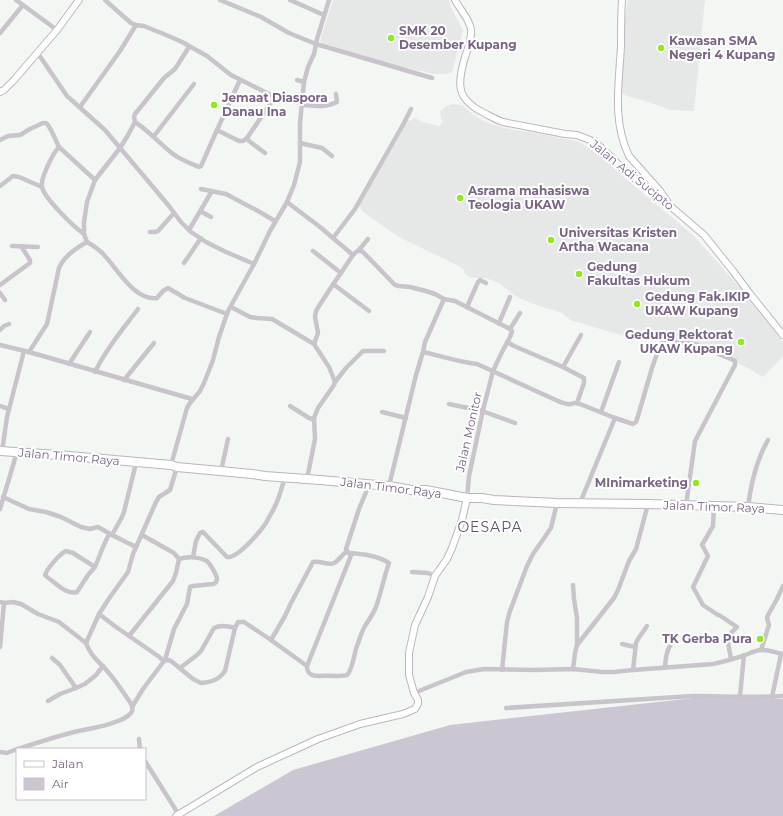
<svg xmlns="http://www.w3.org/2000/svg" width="783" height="816" font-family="Montserrat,sans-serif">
  <rect width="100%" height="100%" fill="#f3f7f4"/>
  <g fill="#e6e7e7">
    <polygon points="333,0 449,0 450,5 463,31 452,72 446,74 434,74 394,65 323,44 320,41"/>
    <polygon points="628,0 705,0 694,111 671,110 642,100 627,96 623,94 621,92 619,82 626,10"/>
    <polygon points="452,104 462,105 470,112 483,121 504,128 541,134 579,142 596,152 625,178 694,236 757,307 783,342 783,356 763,377 746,367 697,343 674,338 661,339 624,336 570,320 562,313 554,310 545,308 523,300 514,295 500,284 486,278 473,278 467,276 463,269 459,266 399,237 363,212 359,206 404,123 415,118 422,122 440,126 442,122 440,112 446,106"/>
  </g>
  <polygon fill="#ccc6d3" points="694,698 783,699 783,816 214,816 293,770 450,725"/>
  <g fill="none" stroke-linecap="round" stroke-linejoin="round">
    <g stroke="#bcb6c0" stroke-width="8">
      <g id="secondary">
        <path d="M455,0c5,10 15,19 16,30 1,9 -3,18 -6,27 -8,27 -9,42 19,56 6,3 13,7 19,9l62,12 12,1 13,5 7,4 14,13 13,13 45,35 35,30 29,36 17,23 33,41"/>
        <path d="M622,0c-1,15 -1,31 -1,46 -2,37 -9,75 8,110l31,35 7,10"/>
        <polyline points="0,92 4,90 14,80 57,30 79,0"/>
        <polyline points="176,816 257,767 294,750 318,739 360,724 403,714 415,709 418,704 418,700 414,693 409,675 409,653 415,625 428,597 435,576 447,559 452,548 462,520 467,498"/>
      </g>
    </g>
    <g stroke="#b9b5bc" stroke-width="10">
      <polyline id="highway" points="0,451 58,455 171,465 177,467 252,474 265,476 320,480 389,486 412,490 426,490 467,498 482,498 494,500 557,503 648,504 748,507 783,510"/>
    </g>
    <g stroke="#c9c4cb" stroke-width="4.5">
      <polyline points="16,0 57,30"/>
      <polyline points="105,0 131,23 136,25 144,26 171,37 182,42 207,56 231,75 275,97"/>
      <polyline points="220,0 261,17 289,33 316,44 432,78"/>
      <polyline points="290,0 324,15"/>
      <polyline points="0,33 23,5"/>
      <polyline points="37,52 67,96 105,130 169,206 181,222 191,232 206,242 226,252 254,264"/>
      <polyline points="304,82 308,67 314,54 317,39 329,0"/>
      <path d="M302,105c12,1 23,3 35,-3l-1,-8"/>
      <polyline points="80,107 120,51 136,25"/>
      <path d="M135,122c14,9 25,22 38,32 8,6 17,9 26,13l2,-1 16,-36 23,-50"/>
      <polyline points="217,130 239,141 243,141 247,138"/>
      <polyline points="154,136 194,84"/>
      <polyline points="0,140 8,136 20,135 30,129 43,123 46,123 48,125 51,130 59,147 95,180"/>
      <polyline points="300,143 322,148 332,156"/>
      <path d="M59,147c-6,6 -19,32 -17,40 2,11 32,40 42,47"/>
      <polyline points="265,153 249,141 247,138 275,97 302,103"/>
      <polyline points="0,186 13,176 19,177 42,187"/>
      <polyline points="201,189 226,194 258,211 275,221"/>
      <polyline points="287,202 320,227 353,255 330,289 319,306 316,311 315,317 318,333 314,344"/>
      <polyline points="200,211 211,217"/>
      <polyline points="189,230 212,191"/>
      <polyline points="150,232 155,232 158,231 174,213"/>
      <polyline points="333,238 355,209 404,123 411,109"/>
      <path d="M87,242c7,4 13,8 18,14 13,14 30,45 52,42l6,-7 5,-3 17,10 42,16"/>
      <polyline points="12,246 38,247"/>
      <polyline points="359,250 368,239"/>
      <polyline points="313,251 341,273"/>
      <polyline points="353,255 356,252 359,250 363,252 395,285 399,286 410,287 426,291 435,294 444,299 455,301 510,329 512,331 510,337 501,354 493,371 483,410 469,476 467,498"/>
      <polyline points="184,263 201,238"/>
      <polyline points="333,284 369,311"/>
      <polyline points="0,285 30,263 30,260 21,246"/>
      <polyline points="0,293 5,300"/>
      <polyline points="231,307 250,317 257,318 272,319 314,344 329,367 335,382 334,385 318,408 314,418 315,439 307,479"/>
      <polyline points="467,307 478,282 480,280 486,283"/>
      <polyline points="499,323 510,297"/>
      <polyline points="510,329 520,313"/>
      <polyline points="0,330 4,326 9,324"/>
      <polyline points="507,342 514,346 563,367 584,378 584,383 577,403"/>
      <polyline points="0,345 29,352 192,399"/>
      <path d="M29,352l18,-28 12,-56c5,-12 17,-20 28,-26l-3,-8v-12l3,-20 8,-22 25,-32 8,-13 7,-13 -1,-5 1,-3 29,-36 11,-9 14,-22"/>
      <path d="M423,352c18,4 35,10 54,12l81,37c3,1 9,4 13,3 5,-1 3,-2 9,0l35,14 18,6 3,-2 2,-6 14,-48 7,-20 3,-5 18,-1 15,2 38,16 2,1v4l-40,76 -9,64"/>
      <polyline points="69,364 90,332"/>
      <polyline points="563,367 581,335"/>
      <path d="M95,372c11,-23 28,-43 43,-63"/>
      <polyline points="124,380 154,343"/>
      <polyline points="335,382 346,368 363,351 384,351"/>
      <polyline points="449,404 482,411 515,423"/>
      <polyline points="0,406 9,409"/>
      <polyline points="290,406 309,418 312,419 314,418"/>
      <polyline points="382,412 406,418"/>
      <polyline points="601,412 619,362"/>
      <polyline points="2,452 7,417 24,351"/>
      <polyline points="171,465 187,408 190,403 200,391 204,383 213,360 219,337 228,311 254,264 270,231 287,202 294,185 300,162 300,123 304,82 297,80"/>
      <polyline points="221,471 228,439"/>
      <polyline points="389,486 416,375 423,352 425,342 444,299"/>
      <polyline points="3,497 29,509 46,512 61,517 81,527 90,529 98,527 112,535 136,547"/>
      <polyline points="580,503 615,418"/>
      <polyline points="714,506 713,526 702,545 708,556 693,587 703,605 718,615 719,615 737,627 727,637 731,659"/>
      <path d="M748,507c3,-24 8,-46 20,-67"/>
      <polyline points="0,509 17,452"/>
      <polyline points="112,535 122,517 124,512 136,463"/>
      <path d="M352,553l-45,113c0,8 5,10 12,10 6,-1 23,1 28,-1 5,-4 7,-19 9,-26 3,-8 5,-16 9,-23 4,-6 8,-12 11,-19 5,-14 8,-30 13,-44 -12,-8 -28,-9 -41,-10l-2,-4 13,-40 10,-24"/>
      <path d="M193,557l3,-16 4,-8 3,-1 24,25c10,2 33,-25 39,-34 3,-6 7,-12 10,-19 4,-8 6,-18 9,-27"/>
      <path d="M95,567l-22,-14 -7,-2c-6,3 -18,16 -21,24l2,2c9,6 19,18 30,15l11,-17 7,-8 8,-20 6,-13"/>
      <polyline points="412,572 428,573 435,576"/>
      <polyline points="573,585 574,599 577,618 577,645"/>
      <polyline points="0,602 4,603 13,602 21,604 38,614 59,622 86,643"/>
      <polyline points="99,614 116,627 158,656 164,661 143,689 132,707"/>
      <polyline points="129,636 173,581 176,573 179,559 174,553 142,535"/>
      <polyline points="271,640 307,666"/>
      <polyline points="86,643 99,614 110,597 128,572 133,554 156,502 159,497 170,490 177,467"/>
      <polyline points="622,644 635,647"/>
      <polyline points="0,647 4,603"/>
      <polyline points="761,650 769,625 767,618 768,615 777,599 783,586"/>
      <polyline points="52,658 60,665 76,688"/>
      <path d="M165,660l9,-31 13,-25 3,-17 3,-1 20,-2c2,-1 4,-1 4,-5 0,-4 -7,-15 -10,-18 -8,-4 -19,-5 -28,-2"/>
      <path d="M164,661l4,-1 3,1 22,18 8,4c10,-1 18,-3 24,-12l10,-43 3,-6h6l27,18 14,-24 6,-13 22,-41c7,-2 15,4 21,1 4,-2 9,-9 13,-12"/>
      <path d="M665,667c1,-16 3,-19 12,-32"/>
      <path d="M180,668l17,-13 4,-4 13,-23c6,-3 15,-2 21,0"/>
      <polyline points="573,669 575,653 577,645 614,598 618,590 629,561 636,549 648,504"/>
      <polyline points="502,670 507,622 510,611 527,566 533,554 551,528 557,503"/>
      <polyline points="633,670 636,643 638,639 647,626"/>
      <path d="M414,693l52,-21 18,-3 51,1 38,-1 29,3h12l19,-2 80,-6c10,-2 20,-5 30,-8 6,-2 12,-6 18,-6 7,-1 15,3 22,4"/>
      <polyline points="740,696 744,655"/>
      <polyline points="772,697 781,654"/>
      <polyline points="48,701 60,694 76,688 85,684 96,675 103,666"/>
      <path d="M506,708l187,-12c30,0 60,2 90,0"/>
      <polyline points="139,739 140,749"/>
      <path d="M18,749c18,-6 37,-12 56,-17 13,-3 48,-8 57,-19 3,-4 1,-8 -1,-11 -7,-10 -14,-21 -22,-30 -9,-11 -17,-15 -22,-29"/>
      <polyline points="0,752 7,753 17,749"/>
      <polyline points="145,761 179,815"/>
    </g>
    <use href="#secondary" stroke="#fff" stroke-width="6"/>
    <use href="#highway" stroke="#fff" stroke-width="8"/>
  </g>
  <g fill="#94e723" stroke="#fff" stroke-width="1.5">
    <circle cx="391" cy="38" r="4"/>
    <circle cx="661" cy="48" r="4"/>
    <circle cx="214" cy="105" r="4"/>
    <circle cx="460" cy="198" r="4"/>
    <circle cx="551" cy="240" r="4"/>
    <circle cx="579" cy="274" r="4"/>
    <circle cx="637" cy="304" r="4"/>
    <circle cx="741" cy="342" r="4"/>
    <circle cx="696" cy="483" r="4"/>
    <circle cx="760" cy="639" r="4"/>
  </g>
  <g text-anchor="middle" stroke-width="4" stroke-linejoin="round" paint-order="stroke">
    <g font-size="12" font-weight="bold" fill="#796585" stroke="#fff" text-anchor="start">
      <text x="399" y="35">SMK 20<tspan x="399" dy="14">Desember Kupang</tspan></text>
      <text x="669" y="45">Kawasan SMA<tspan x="669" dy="14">Negeri 4 Kupang</tspan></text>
      <text x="222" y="102">Jemaat Diaspora<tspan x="222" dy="14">Danau Ina</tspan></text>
      <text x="468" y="195">Asrama mahasiswa<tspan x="468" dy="14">Teologia UKAW</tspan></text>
      <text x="559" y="237">Universitas Kristen<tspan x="559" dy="14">Artha Wacana</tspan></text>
      <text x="587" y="271">Gedung<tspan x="587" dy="14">Fakultas Hukum</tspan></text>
      <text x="645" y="301">Gedung Fak.IKIP<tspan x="645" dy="14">UKAW Kupang</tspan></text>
      <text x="733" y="339" text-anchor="end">Gedung Rektorat<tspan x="733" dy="14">UKAW Kupang</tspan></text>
      <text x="688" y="487" text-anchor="end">MInimarketing</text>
      <text x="752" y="643" text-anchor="end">TK Gerba Pura</text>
    </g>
    <g font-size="12" fill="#796585" stroke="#fff">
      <text transform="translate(632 175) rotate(39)" y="4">Jalan Adi Sucipto</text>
      <text transform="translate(469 432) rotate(-77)" y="4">Jalan Monitor</text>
      <text transform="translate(69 457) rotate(5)" y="4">Jalan Timor Raya</text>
      <text transform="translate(391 488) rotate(7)" y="4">Jalan Timor Raya</text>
      <text transform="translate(714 507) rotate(2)" y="4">Jalan Timor Raya</text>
    </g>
    <g font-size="14" letter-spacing="1" fill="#62536a" stroke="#fff">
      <text x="490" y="532">OESAPA</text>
    </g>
  </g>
  <rect x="16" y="748" width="130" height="52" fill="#ffffff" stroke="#c9c1ce"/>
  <rect x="24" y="761" width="20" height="6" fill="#ffffff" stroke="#c9c1ce"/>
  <text x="52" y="768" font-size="12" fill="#796585">Jalan</text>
  <rect x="24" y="778" width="20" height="12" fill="#ccc6d3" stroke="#c9c1ce"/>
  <text x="52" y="788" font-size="12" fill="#796585">Air</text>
</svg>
